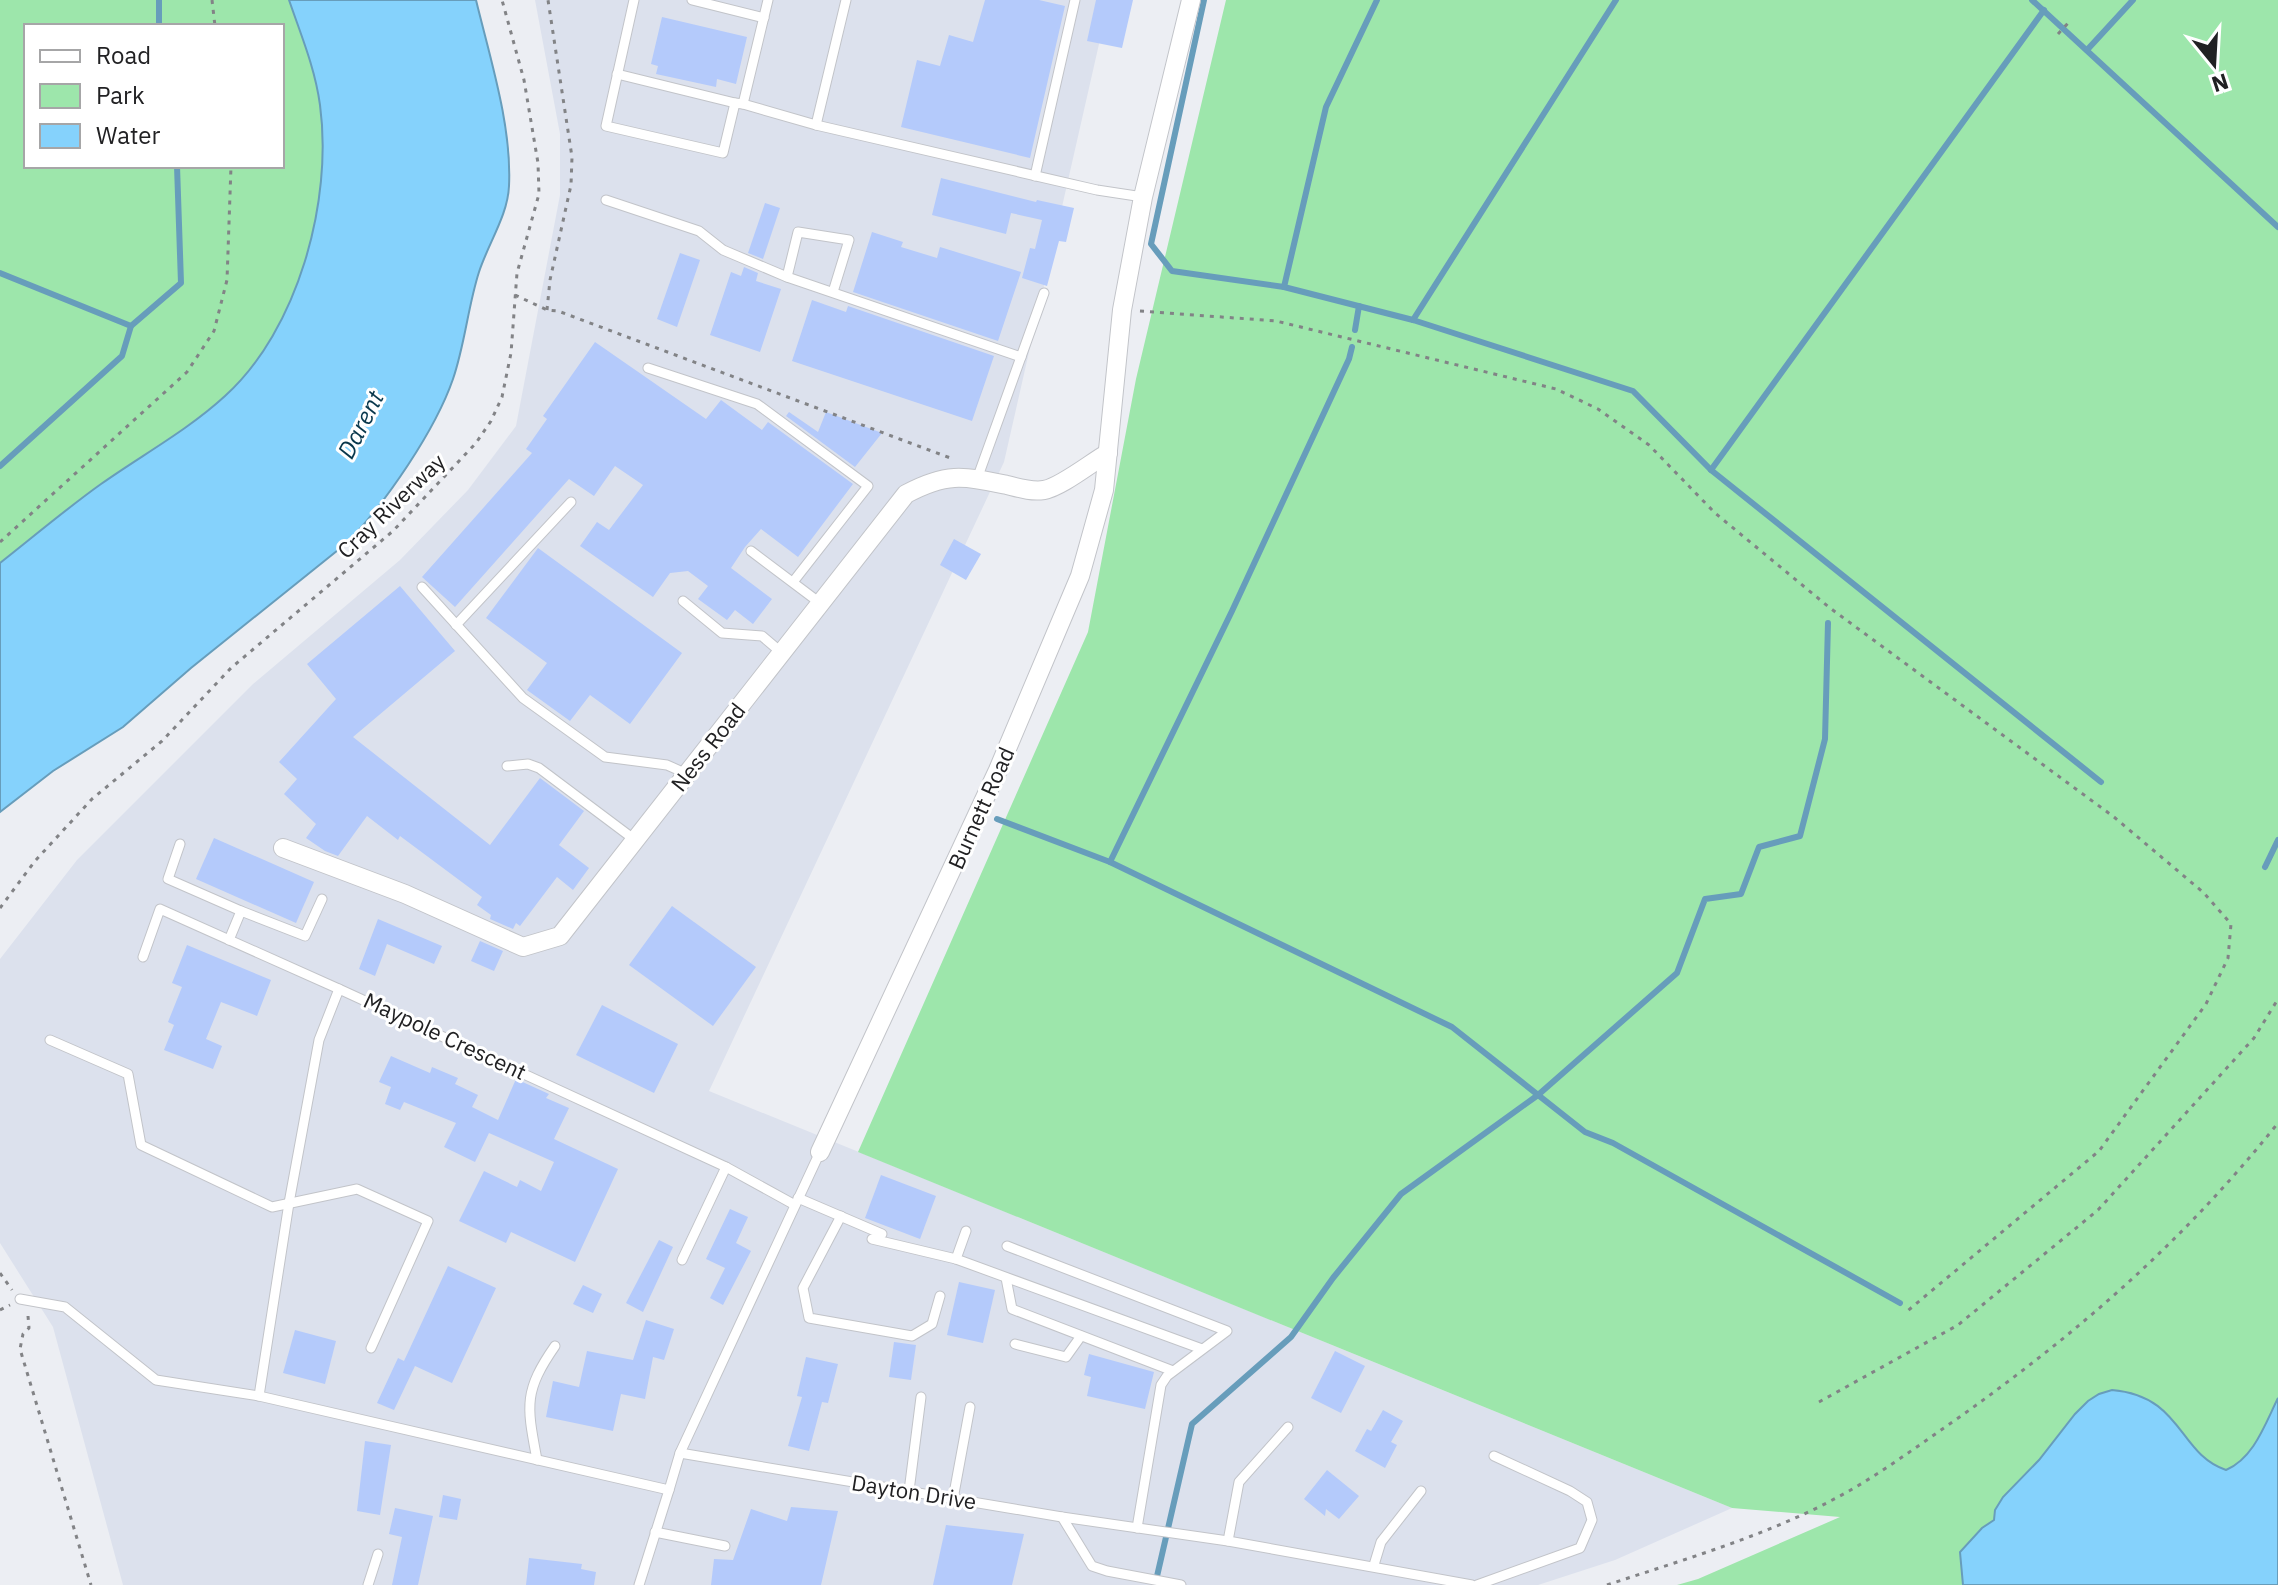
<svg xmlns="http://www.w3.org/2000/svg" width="2278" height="1585" font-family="'IBM Plex Sans',sans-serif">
  <rect width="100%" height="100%" fill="#eceef3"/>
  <polygon fill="#dce1ed" points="535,0 1109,0 1004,462 709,1091 1732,1508 1615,1560 1538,1585 123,1585 53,1327 0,1243 0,959 77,860 253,684 400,560 468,490 516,426 560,195 560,134"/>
  <g fill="#9de6ab" fill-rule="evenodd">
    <path d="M0,0h406l-70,364 -336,267zM26,26h256v140h-256z"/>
    <polygon points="1226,0 2278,0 2278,1585 1677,1585 1698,1579 1840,1517 1732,1508 858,1152 1088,632 1136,379"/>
  </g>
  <g fill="#85d2fc" stroke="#679dbb" stroke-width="2">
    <path d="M289,0h187c14,58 36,126 33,186 -1,29 -21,58 -30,86 -11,34 -14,72 -26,107 -18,52 -67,123 -105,163l-157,126 -68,59 -70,44 -53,41v-249c33,-26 66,-54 101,-79 41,-29 87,-54 124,-88 73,-66 108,-195 95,-291 -5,-37 -19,-70 -31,-105z"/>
    <path d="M2112,1390c71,6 66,64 114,80 28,-12 39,-46 52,-72v187h-315l-3,-33 22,-24 12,-8 1,-10 8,-13 36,-37 36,-46 13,-13 11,-7z"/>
  </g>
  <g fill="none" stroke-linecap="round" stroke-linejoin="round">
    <g stroke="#679dbb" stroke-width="6">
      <polyline points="1204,0 1151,244 1172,271 1284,287 1413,320 1633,391 1711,470 2101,782"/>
      <polyline points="2032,0 2278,227"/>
      <polyline points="159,26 159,0"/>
      <polyline points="2087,50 2133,0"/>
      <polyline points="0,273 131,326 122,356 0,466"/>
      <polyline points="1284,287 1326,107 1377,0"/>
      <polyline points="1413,320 1616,0"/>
      <polyline points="131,326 181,283 177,166"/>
      <polyline points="1355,330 1359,306"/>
      <polyline points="1711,470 2044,10"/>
      <polyline points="997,819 1110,862 1452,1027 1585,1132 1613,1143 1900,1303"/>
      <polyline points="1110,862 1232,611 1349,359 1352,347"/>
      <polyline points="2265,867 2278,840"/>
      <polyline points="1155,1585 1192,1424 1291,1337 1333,1278 1401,1194 1538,1095 1677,973 1705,899 1741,894 1759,847 1800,836 1825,739 1828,623"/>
    </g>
  </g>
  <g fill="#b4cafb">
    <polygon points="985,0 1039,0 1065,6 1030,158 901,127 917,60 940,66 949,35 973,42"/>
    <polygon points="1096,0 1133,0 1122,48 1087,41"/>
    <polygon points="662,17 747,37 736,84 717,79 716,87 656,74 658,66 651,64"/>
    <polygon points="941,178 1036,202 1037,200 1074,208 1066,242 1059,241 1047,286 1022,278 1030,248 1035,249 1042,220 1011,213 1006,234 932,215"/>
    <polygon points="765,203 780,208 763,259 748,253"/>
    <polygon points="872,232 903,242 901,247 937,258 940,247 1021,272 998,341 853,292"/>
    <polygon points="680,253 700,260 677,327 657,319"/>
    <polygon points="744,267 758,273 756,281 781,289 760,352 710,335 731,272 741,276"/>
    <polygon points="812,300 846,312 848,306 994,356 972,421 792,361"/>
    <polygon points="595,342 706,419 721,400 762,430 768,422 853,484 798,557 761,529 745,547 731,568 772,599 753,624 735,610 727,620 698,599 708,586 688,571 670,573 653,597 580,546 597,522 609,530 643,485 615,466 594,496 569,479 455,607 422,577 532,453 526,449 547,419 543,416"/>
    <polygon points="789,412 818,432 826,412 882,433 855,467 786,416"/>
    <polygon points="954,539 981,554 966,580 940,565"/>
    <polygon points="538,548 682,653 630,724 590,695 570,721 527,690 547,663 486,618"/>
    <polygon points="400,586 455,651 353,737 490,845 540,778 584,811 559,845 589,868 573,890 557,877 520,926 516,923 513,929 490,919 491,915 477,905 482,897 400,836 398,840 367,816 338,856 325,851 306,838 316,824 284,794 297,779 279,762 336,699 307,664"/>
    <polygon points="214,838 314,882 296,923 196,879"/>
    <polygon points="672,906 756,967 713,1026 629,965"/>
    <polygon points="378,919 442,946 434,964 387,944 375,976 359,969"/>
    <polygon points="480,941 503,951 494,971 471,961"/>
    <polygon points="187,945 271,980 257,1016 221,1002 206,1039 222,1046 213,1069 164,1050 174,1025 168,1022 182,987 172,983"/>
    <polygon points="602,1005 678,1044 654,1093 576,1055"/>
    <polygon points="391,1056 430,1073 432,1067 458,1078 455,1084 478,1095 472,1107 498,1120 516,1079 549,1094 546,1098 569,1108 554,1139 618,1169 575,1262 511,1232 506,1243 459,1221 484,1171 517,1187 520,1180 541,1191 554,1162 489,1133 475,1162 444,1147 456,1123 404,1102 400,1110 385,1104 391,1087 379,1082"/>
    <polygon points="881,1175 936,1196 920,1239 865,1218"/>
    <polygon points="730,1209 748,1217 736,1243 751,1251 723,1305 710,1298 725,1268 706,1259"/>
    <polygon points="659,1240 673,1247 643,1312 626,1303"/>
    <polygon points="448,1266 496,1288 452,1383 415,1366 394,1410 377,1403 398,1358 404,1361"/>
    <polygon points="959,1282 995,1290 983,1343 947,1335"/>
    <polygon points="583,1285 602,1294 593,1313 573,1304"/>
    <polygon points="646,1320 674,1329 664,1360 653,1357 645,1399 621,1394 613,1431 546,1417 553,1381 579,1387 587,1351 633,1360"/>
    <polygon points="295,1330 336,1341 325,1384 283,1373"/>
    <polygon points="894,1342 916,1345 911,1380 889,1377"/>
    <polygon points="1335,1351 1365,1366 1341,1413 1311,1398"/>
    <polygon points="1089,1354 1154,1372 1145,1409 1087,1396 1091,1377 1084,1375"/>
    <polygon points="806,1357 838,1364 828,1403 822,1402 809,1451 788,1446 802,1397 797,1396"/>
    <polygon points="1383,1410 1403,1421 1391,1442 1397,1445 1385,1468 1355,1451 1367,1429 1371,1431"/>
    <polygon points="365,1441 391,1445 380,1515 357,1511"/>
    <polygon points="1327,1470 1359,1496 1339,1519 1326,1509 1325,1516 1304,1499"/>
    <polygon points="443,1495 461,1499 457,1520 439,1517"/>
    <polygon points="791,1507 838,1511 821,1585 711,1585 714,1559 733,1560 751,1509 787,1521"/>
    <polygon points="395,1508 433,1516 418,1585 392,1585 402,1537 389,1534"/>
    <polygon points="946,1525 1024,1534 1012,1585 933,1585"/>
    <polygon points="529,1558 582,1564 581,1569 596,1572 594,1585 526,1585"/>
  </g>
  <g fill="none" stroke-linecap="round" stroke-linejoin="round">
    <g stroke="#c2c4c9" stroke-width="11">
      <g id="service">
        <polyline points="634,0 606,126 723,153 735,103 743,104"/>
        <polyline points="692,0 764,18"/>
        <polyline points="768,0 743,104 816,125 1097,190 1143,197"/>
        <polyline points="617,74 735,103"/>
        <polyline points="816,125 846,0"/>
        <polyline points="1035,176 1075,0"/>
        <polyline points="606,200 699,231 723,250 787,277 1021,357"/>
        <polyline points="787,277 798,232 849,240 833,292"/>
        <polyline points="648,368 757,404 868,486 793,582"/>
        <polyline points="977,479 1044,293"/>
        <polyline points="751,551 820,603"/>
        <polyline points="422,587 523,698 605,757 667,765 687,774"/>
        <polyline points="683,601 722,633 762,636 782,653"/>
        <polyline points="456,625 571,502"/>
        <polyline points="507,766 528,764 539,768 635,840"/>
        <polyline points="180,844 168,879 241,911"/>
        <polyline points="229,940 241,911 305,936 322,899"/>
        <polyline points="143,957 160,909 339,989"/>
        <polyline points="50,1040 128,1074 141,1145 272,1207 357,1189 428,1221 371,1348"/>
        <polyline points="798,1198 882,1234"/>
        <polyline points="841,1216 803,1288 809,1318 912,1336 932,1324 940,1296"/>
        <polyline points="966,1231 956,1259 1202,1349"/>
        <polyline points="872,1239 956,1259"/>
        <polyline points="1007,1246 1227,1331 1167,1376 1161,1385 1137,1528"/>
        <polyline points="682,1260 726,1167"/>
        <polyline points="1006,1278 1012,1309 1173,1371"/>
        <polyline points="20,1299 65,1307 156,1380 259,1396 669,1490 680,1453 820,1152"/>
        <polyline points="1015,1344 1066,1357 1081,1336"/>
        <polyline points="259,1396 289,1203 319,1040 339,989 726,1167 795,1205"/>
        <polyline points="680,1453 1062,1517 1228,1541 1472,1585"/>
        <path d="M537,1460c-10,-54 -14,-68 18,-114"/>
        <polyline points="909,1491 921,1397"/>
        <polyline points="953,1499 970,1407"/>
        <polyline points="1062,1517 1092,1566 1107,1571 1181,1585"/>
        <polyline points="655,1532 725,1546"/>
        <polyline points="1228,1541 1239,1482 1288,1427"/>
        <polyline points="1374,1565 1381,1542 1421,1491"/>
        <polyline points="368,1585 378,1554"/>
        <polyline points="639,1585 669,1490"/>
        <polyline points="1477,1585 1580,1548 1592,1520 1587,1502 1570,1491 1494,1456"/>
      </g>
    </g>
    <g stroke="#c2c4c9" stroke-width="20">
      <g id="minor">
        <path d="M283,848l122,46 118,53 37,-11 346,-442c41,-22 57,-18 101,-9 12,3 24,7 37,5 17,-3 48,-28 64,-37"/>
        <polyline points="820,1152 998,770 1080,576 1104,490 1122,310 1143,197 1191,0"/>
      </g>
    </g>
    <g stroke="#828386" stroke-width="3" stroke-dasharray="4 6" stroke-linecap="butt">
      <polyline points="212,0 215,26"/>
      <polyline points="2058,34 2069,22"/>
      <polyline points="515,295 547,310 558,311 953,459"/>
      <polyline points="547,310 550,280 571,185 572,157 548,0"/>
      <polyline points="1140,311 1276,321 1556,389 1598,409 1649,445 1715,513 1830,608 2114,817 2204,893 2231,924 2228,958 2206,1004 2099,1151 1905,1313"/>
      <polyline points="0,542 187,372 214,331 227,280 231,166"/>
      <polyline points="0,908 35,861 92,799 162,741 231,668 393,531 476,443 491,421 502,397 511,353 517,273 539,194 538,163 524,80 502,0"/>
      <polyline points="0,1273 12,1290"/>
      <polyline points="0,1310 10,1305"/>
      <polyline points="28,1316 29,1328 23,1334 20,1349 91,1585"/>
      <polyline points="1819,1402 1958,1325 2098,1210 2254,1038 2278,999"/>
      <path d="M1607,1585c78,-26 159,-49 231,-88 41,-22 78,-50 116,-76 124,-88 229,-179 324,-298"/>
    </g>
    <use href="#service" stroke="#fff" stroke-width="9"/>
    <use href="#minor" stroke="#fff" stroke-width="18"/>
  </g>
  <g text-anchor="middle" stroke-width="6" stroke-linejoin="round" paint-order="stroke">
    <g font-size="22" fill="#212123" stroke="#fff">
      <text transform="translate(391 506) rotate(-44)" y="8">Cray Riverway</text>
      <text transform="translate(708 747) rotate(-52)" y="8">Ness Road</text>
      <text transform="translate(981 808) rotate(-66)" y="8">Burnett Road</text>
      <text transform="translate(445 1036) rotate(25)" y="8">Maypole Crescent</text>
      <text transform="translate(914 1492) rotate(9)" y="8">Dayton Drive</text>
    </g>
    <g font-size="24" font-style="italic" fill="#08374c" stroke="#fff">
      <text transform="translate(361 425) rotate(-63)" y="8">Darent</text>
    </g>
  </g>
  <rect x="24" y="24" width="260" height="144" fill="#ffffff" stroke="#a6a6a7" stroke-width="2"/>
  <rect x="40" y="50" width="40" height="12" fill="#ffffff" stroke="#a6a6a7" stroke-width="2"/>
  <text x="96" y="64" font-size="24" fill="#212123">Road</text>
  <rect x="40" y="84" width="40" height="24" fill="#9de6ab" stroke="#a6a6a7" stroke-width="2"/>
  <text x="96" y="104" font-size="24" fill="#212123">Park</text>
  <rect x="40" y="124" width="40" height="24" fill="#85d2fc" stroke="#a6a6a7" stroke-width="2"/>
  <text x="96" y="144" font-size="24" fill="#212123">Water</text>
  <g transform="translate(2214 64) rotate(162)" stroke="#ffffff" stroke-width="6" paint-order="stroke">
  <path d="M0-6L14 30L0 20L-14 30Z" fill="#212123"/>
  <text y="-12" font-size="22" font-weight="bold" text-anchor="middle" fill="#212123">N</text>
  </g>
</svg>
